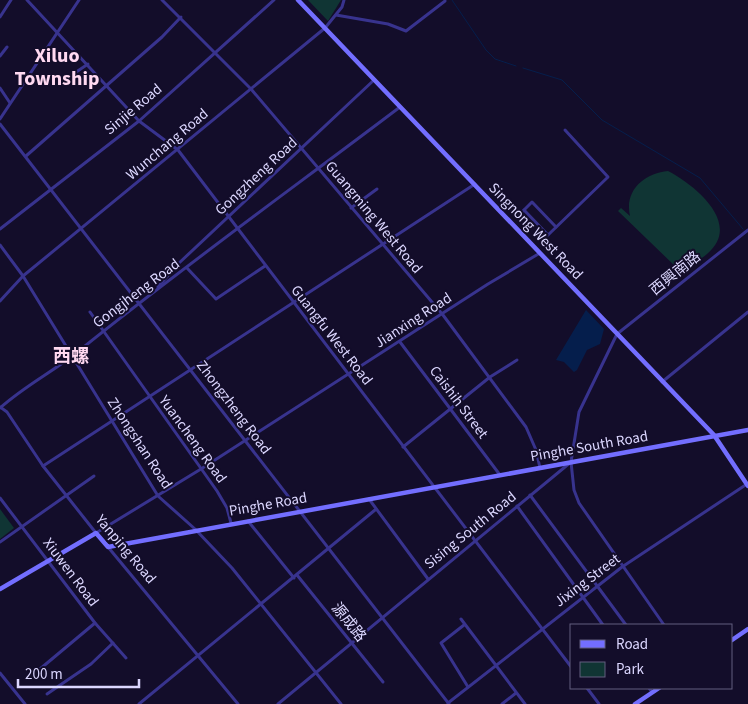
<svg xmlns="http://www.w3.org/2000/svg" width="748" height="704" font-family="'Source Sans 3','Noto Sans TC',sans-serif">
  <rect width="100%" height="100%" fill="#130d2a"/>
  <g fill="#103534">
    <polygon points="308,0 341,0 328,21"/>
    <path d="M668,171c27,14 75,53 39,83 -8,7 -17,10 -28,8l1,3 -3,3 -59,-57 3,-3 9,8c-6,-26 15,-43 38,-45z"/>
    <polygon points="0,509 14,528 0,539"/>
  </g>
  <polygon fill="#051e4c" points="586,310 604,329 600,344 587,350 577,370 574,372 564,362 556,360"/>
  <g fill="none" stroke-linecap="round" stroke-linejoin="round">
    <g stroke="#051e4c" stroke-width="1">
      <polyline points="452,0 486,50 495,59 516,66"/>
      <polyline points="523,68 562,80 602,120 700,178 743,229"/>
    </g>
    <g stroke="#38338e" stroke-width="3">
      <polyline points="27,0 139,121 178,150 572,668"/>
      <polyline points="162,0 251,89 443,315 526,427 536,450 540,468"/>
      <polyline points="336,15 388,24 406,31 445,1"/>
      <polyline points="0,17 11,0"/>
      <polyline points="0,56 7,47"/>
      <polyline points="60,83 88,64"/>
      <polyline points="0,88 10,103"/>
      <polyline points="0,119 79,0"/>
      <polyline points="0,124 449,704"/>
      <polyline points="26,156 162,37 181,17"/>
      <polyline points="351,208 377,189"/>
      <polyline points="524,210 548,235 608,177 565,130"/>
      <polyline points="518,216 532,202 556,227"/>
      <polyline points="0,229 139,121 274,0"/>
      <polyline points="0,245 23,276 158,496 195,529 232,568 341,704"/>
      <polyline points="187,268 216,299 265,266"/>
      <polyline points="158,287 178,264 374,80"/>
      <polyline points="0,301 23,276 325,28 342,7 344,0"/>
      <polyline points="90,312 217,491 227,508 231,523"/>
      <polyline points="400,342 500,475"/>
      <polyline points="662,382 748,312"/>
      <polyline points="0,407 7,412 43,466 96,533 201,469 488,284 540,253"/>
      <path d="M0,408c27,-24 53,-36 80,-58 104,-84 213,-162 320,-243"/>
      <polyline points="403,447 490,377 517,360"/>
      <polyline points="571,462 574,490 579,503 664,625"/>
      <polyline points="43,466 475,184"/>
      <polyline points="530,495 626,625"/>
      <polyline points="0,498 95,623 126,658"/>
      <polyline points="369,499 428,579"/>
      <polyline points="517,506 603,625"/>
      <polyline points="248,521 294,578"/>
      <polyline points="0,542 94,476"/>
      <polyline points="108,547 238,704"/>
      <polyline points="297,575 383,682"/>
      <polyline points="461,619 525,704"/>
      <polyline points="464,625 441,643 468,687"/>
      <polyline points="0,673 25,704"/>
      <polyline points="34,674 95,623"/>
      <polyline points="587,688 599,704"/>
      <polyline points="649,688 652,692"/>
      <polyline points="47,694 91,664 113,643"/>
      <polyline points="448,703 622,567 747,484"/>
      <polyline points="139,704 375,510"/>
      <polyline points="278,704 571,462 579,412 617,334 748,230"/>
      <polyline points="502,704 516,693"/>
    </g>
    <g stroke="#736eff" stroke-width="4.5">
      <polyline points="298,0 714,435 748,486"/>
      <polyline points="0,589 96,533 108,547 748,430"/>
      <polyline points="732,640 748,629"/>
      <polyline points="635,704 659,688"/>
    </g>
  </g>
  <g text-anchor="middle" stroke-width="4" stroke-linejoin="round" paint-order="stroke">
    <g font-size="15" fill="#dcd7ff" stroke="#130d2a">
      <text transform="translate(133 109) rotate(-40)" y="5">Sinjie Road</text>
      <text transform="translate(167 144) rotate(-40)" y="5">Wunchang Road</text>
      <text transform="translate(256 176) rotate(-43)" y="5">Gongzheng Road</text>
      <text transform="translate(374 217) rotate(50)" y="5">Guangming West Road</text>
      <text transform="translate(536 231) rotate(46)" y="5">Singnong West Road</text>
      <text transform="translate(675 273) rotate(-39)" y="5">西興南路</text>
      <text transform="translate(136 293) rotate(-37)" y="5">Gongjheng Road</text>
      <text transform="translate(413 320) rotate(-33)" y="5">Jianxing Road</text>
      <text transform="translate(332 335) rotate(52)" y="5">Guangfu West Road</text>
      <text transform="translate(459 402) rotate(53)" y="5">Caishih Street</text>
      <text transform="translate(234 407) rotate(53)" y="5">Zhongzheng Road</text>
      <text transform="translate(193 439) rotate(54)" y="5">Yuancheng Road</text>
      <text transform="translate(140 443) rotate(57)" y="5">Zhongshan Road</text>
      <text transform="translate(589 446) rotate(-10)" y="5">Pinghe South Road</text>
      <text transform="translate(268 504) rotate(-10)" y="5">Pinghe Road</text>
      <text transform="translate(470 530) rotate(-39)" y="5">Sising South Road</text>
      <text transform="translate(126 549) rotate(50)" y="5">Yanping Road</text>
      <text transform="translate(71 572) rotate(53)" y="5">Xiuwen Road</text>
      <text transform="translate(587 580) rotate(-37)" y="5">Jixing Street</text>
      <text transform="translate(349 622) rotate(51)" y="5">源成路</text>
    </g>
    <g font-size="18" font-weight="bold" fill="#ffd9f1" stroke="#130d2a">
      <text x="71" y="362">西螺</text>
    </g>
    <g font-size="20" font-weight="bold" fill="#ffd9f1" stroke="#130d2a">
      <text x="57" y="62">Xiluo<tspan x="57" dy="23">Township</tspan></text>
    </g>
  </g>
  <rect x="570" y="624" width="162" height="65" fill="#130d2a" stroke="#635e7f"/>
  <rect x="580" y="640" width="25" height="8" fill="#736eff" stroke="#635e7f"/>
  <text x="616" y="649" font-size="15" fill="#dcd7ff">Road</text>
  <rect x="580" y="662" width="25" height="15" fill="#103534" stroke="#635e7f"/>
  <text x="616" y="674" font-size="15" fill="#dcd7ff">Park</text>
  <path d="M18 679v8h121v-8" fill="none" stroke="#dcd7ff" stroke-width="2.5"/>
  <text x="25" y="679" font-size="15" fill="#dcd7ff" stroke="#130d2a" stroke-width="4" paint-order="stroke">200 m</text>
</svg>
